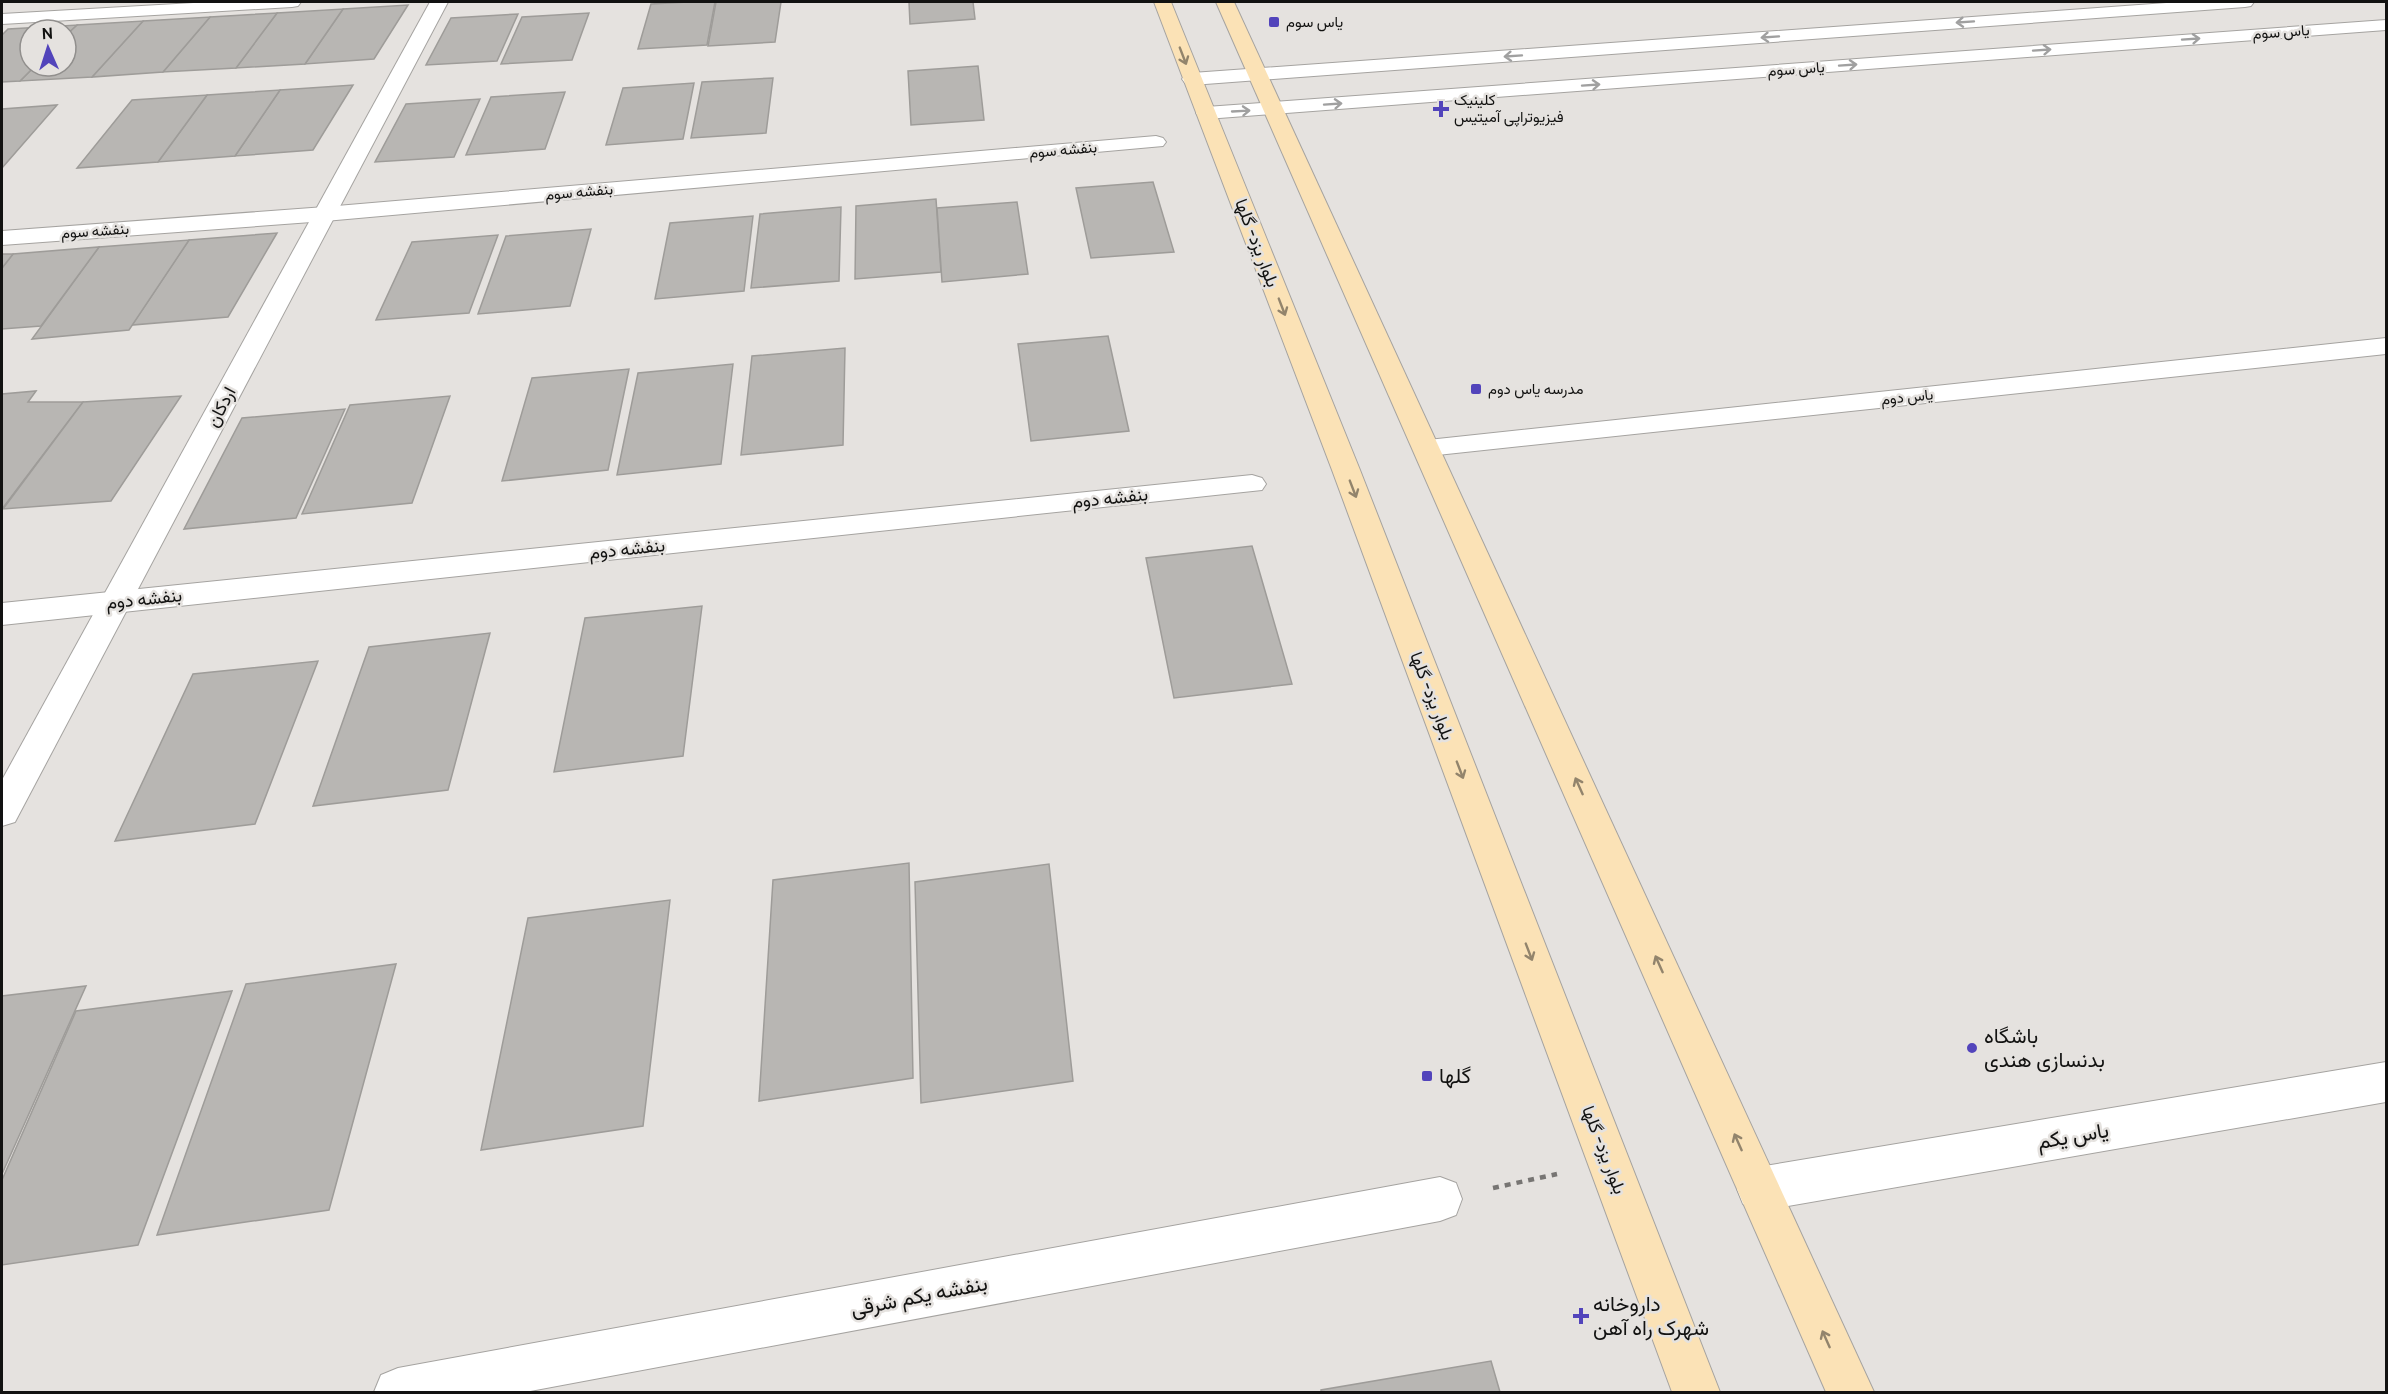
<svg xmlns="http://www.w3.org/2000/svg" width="2388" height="1394" font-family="Cabin,Vazirmatn,sans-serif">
  <rect width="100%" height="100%" fill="#e5e2df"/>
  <g fill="#b8b6b3" stroke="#9e9c99" stroke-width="1.5">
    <polygon points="688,2 715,2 707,45 638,49 651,4"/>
    <polygon points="716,2 781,2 775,42 708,46"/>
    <polygon points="909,2 973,2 975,19 910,24"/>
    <polygon points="408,5 374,59 305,64 343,9"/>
    <polygon points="343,9 305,64 236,68 277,13"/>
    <polygon points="277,13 236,68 163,72 210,17"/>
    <polygon points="589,13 572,60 501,64 522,17"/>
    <polygon points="518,14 497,61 426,65 451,18"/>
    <polygon points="210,17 163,72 92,77 143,21"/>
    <polygon points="143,21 92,77 20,81 35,66 66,66 66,35 77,25"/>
    <polygon points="77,25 66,35 66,30 30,30 30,66 35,66 20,81 2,82 2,35 8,29"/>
    <polygon points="978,66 984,120 911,125 908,71"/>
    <polygon points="773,78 766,133 691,138 702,82"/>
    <polygon points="694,83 683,139 606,145 623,88"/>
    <polygon points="353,85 313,150 235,156 280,90"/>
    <polygon points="280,90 235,156 158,162 207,95"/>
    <polygon points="565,92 545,149 466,155 491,97"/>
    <polygon points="207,95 158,162 77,168 132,100"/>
    <polygon points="480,99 454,157 375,162 406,104"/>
    <polygon points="57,105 2,168 2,109"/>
    <polygon points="1153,182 1174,252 1091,258 1076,188"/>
    <polygon points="936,199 941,272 855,279 856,206"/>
    <polygon points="1017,202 1028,274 942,282 937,208"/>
    <polygon points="841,207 839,281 751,288 760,214"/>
    <polygon points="753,216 744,291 655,299 670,223"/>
    <polygon points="591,229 570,306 478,314 506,236"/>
    <polygon points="277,233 228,317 132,325 189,240"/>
    <polygon points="498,235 469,313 376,320 412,242"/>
    <polygon points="189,240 129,330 32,339 99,247"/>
    <polygon points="99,247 41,326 2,329 2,268 13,254"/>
    <polygon points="2,254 13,254 2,268"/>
    <polygon points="1108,336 1129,431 1031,441 1018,344"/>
    <polygon points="845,348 843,445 741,455 752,356"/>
    <polygon points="733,364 721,464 617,475 638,373"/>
    <polygon points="629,369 608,470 502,481 532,378"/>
    <polygon points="36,391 28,402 83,402 2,509 2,394"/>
    <polygon points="181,396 111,501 3,509 83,402"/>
    <polygon points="450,396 412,503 302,514 350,405"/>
    <polygon points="345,409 296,518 184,529 242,418"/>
    <polygon points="1252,546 1292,684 1174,698 1146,558"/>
    <polygon points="702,606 683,756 554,772 585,618"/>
    <polygon points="490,633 448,790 313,806 369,647"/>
    <polygon points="318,661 255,824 115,841 193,674"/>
    <polygon points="909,863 913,1078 759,1101 773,880"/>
    <polygon points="1049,864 1073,1081 921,1103 915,882"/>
    <polygon points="670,900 643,1126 481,1150 528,918"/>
    <polygon points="396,964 329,1210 157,1235 246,984"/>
    <polygon points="86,986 2,1174 2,996"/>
    <polygon points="232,991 138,1245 2,1265 2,1180 76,1011"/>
    <polygon points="1491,1361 1500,1392 1321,1392 1321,1390"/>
  </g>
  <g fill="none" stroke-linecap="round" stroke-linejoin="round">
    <g stroke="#a5a3a0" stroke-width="2">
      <g id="minor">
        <polygon points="211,2 301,2 298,6 292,7 2,24 2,14"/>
        <polygon points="1156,136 1163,138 1166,142 1163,146 325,221 2,245 2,231 325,207"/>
        <polygon points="2386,338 2386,354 1428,456 1418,454 1414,448 1418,442 1428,440"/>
        <polygon points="1252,475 1262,478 1266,484 1262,490 2,625 2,603"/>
        <polygon points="2386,1062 2386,1102 1759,1211 1743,1204 1737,1189 1743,1174 1759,1167"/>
        <polygon points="1440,1177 1456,1183 1462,1199 1456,1215 1440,1221 525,1392 374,1392 381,1375 398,1368"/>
      </g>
    </g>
    <g stroke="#a5a3a0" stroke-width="2">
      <g id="tertiary">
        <polygon points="430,2 448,2 15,822 2,826 2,780"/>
        <polygon points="2180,2 2254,2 2251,6 2245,7 1192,85 1185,83 1182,79 1185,75 1192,73"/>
        <polygon points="2386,20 2386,30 1206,119 1199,117 1196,113 1199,109 1206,107"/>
      </g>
    </g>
    <g stroke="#a5a3a0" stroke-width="2">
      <g id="secondary">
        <polygon points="1154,2 1171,2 1360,470 1720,1392 1672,1392 1332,470"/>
        <polygon points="1216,2 1234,2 1874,1392 1826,1392"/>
      </g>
    </g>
    <polyline stroke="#777573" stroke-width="4.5" stroke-dasharray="6 6" stroke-linecap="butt" points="1493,1188 1557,1174"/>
    <use href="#minor" fill="#fff" fill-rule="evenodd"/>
    <use href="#tertiary" fill="#fff" fill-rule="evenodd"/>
    <use href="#secondary" fill="#fbe2b6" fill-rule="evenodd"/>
  </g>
  <defs><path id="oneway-shaft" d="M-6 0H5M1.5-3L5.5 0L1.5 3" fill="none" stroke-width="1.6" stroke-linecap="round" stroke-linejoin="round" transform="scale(1.5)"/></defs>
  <g stroke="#a0a0a0">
    <use href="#oneway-shaft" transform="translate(1965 22) rotate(176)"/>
    <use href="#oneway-shaft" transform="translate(1770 37) rotate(176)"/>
    <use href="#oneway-shaft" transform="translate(2191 39) rotate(-4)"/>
    <use href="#oneway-shaft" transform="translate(2042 50) rotate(-4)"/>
    <use href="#oneway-shaft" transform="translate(1513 56) rotate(176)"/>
    <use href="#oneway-shaft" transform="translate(1848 65) rotate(-4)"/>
    <use href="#oneway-shaft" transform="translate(1591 85) rotate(-4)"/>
    <use href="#oneway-shaft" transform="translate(1333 104) rotate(-4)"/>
    <use href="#oneway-shaft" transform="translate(1241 111) rotate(-3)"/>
  </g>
  <g stroke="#92846c">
    <use href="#oneway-shaft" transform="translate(1183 56) rotate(69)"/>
    <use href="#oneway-shaft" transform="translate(1282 307) rotate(69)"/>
    <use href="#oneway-shaft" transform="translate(1353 489) rotate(69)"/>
    <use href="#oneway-shaft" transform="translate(1460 770) rotate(69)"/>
    <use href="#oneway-shaft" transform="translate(1579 786) rotate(-114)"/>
    <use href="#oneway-shaft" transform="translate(1529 952) rotate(69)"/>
    <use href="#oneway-shaft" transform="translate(1659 964) rotate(-114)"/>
    <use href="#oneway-shaft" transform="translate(1738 1142) rotate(-114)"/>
    <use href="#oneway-shaft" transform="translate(1826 1339) rotate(-114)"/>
  </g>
  <g fill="#5244bb" stroke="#e5e2df" stroke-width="2">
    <rect x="1268" y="16" width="12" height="12" rx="3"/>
    <path d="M1438 100h6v6h6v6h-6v6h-6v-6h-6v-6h6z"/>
    <rect x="1470" y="383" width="12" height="12" rx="3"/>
    <circle cx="1972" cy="1048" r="6"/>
    <rect x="1421" y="1070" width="12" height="12" rx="3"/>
    <path d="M1578 1307h6v6h6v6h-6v6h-6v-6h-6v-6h6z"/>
  </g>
  <g text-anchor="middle" stroke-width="5" stroke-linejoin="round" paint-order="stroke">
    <g font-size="15" fill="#121211" stroke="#e5e2df" text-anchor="start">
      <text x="1286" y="27">یاس سوم</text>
      <text x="1454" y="105">کلینیک<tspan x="1454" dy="17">فیزیوتراپی آمیتیس</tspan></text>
      <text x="1488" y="394">مدرسه یاس دوم</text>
    </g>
    <g font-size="15" fill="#121211" stroke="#e5e2df">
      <text transform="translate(2281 32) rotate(-4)" y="5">یاس سوم</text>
      <text transform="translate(1796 69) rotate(-4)" y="5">یاس سوم</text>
      <text transform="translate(1063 150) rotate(-5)" y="5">بنفشه سوم</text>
      <text transform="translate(579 192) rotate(-5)" y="5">بنفشه سوم</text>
      <text transform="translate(95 231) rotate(-4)" y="5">بنفشه سوم</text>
      <text transform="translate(1907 397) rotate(-6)" y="5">یاس دوم</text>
    </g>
    <g font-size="18" fill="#121211" stroke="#e5e2df">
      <text transform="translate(1257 243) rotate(69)" y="6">بلوار یزد- گلها</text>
      <text transform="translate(221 407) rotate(-62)" y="6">اردکان</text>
      <text transform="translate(1110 498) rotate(-6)" y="6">بنفشه دوم</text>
      <text transform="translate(627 549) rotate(-6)" y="6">بنفشه دوم</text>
      <text transform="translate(144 599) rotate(-6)" y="6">بنفشه دوم</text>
      <text transform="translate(1432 696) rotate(69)" y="6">بلوار یزد- گلها</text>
      <text transform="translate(1604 1150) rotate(69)" y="6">بلوار یزد- گلها</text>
    </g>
    <g font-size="21" fill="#121211" stroke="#e5e2df" text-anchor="start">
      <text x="1984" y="1043">باشگاه<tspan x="1984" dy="24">بدنسازی هندی</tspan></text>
      <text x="1439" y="1083">گلها</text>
      <text x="1593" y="1311">داروخانه<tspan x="1593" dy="24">شهرک راه آهن</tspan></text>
    </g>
    <g font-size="21" fill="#121211" stroke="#e5e2df">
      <text transform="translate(2073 1136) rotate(-10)" y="7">یاس یکم</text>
      <text transform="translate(919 1296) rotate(-11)" y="7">بنفشه یکم شرقی</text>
    </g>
  </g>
  <rect width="2388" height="1394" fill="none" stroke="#121211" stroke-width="6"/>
  <g transform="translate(48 48) rotate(357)"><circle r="28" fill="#e5e2df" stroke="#918f8d" stroke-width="1.5"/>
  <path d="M0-4.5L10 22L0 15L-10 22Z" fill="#5244bb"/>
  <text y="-9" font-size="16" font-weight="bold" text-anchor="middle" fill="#121211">N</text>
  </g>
</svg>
